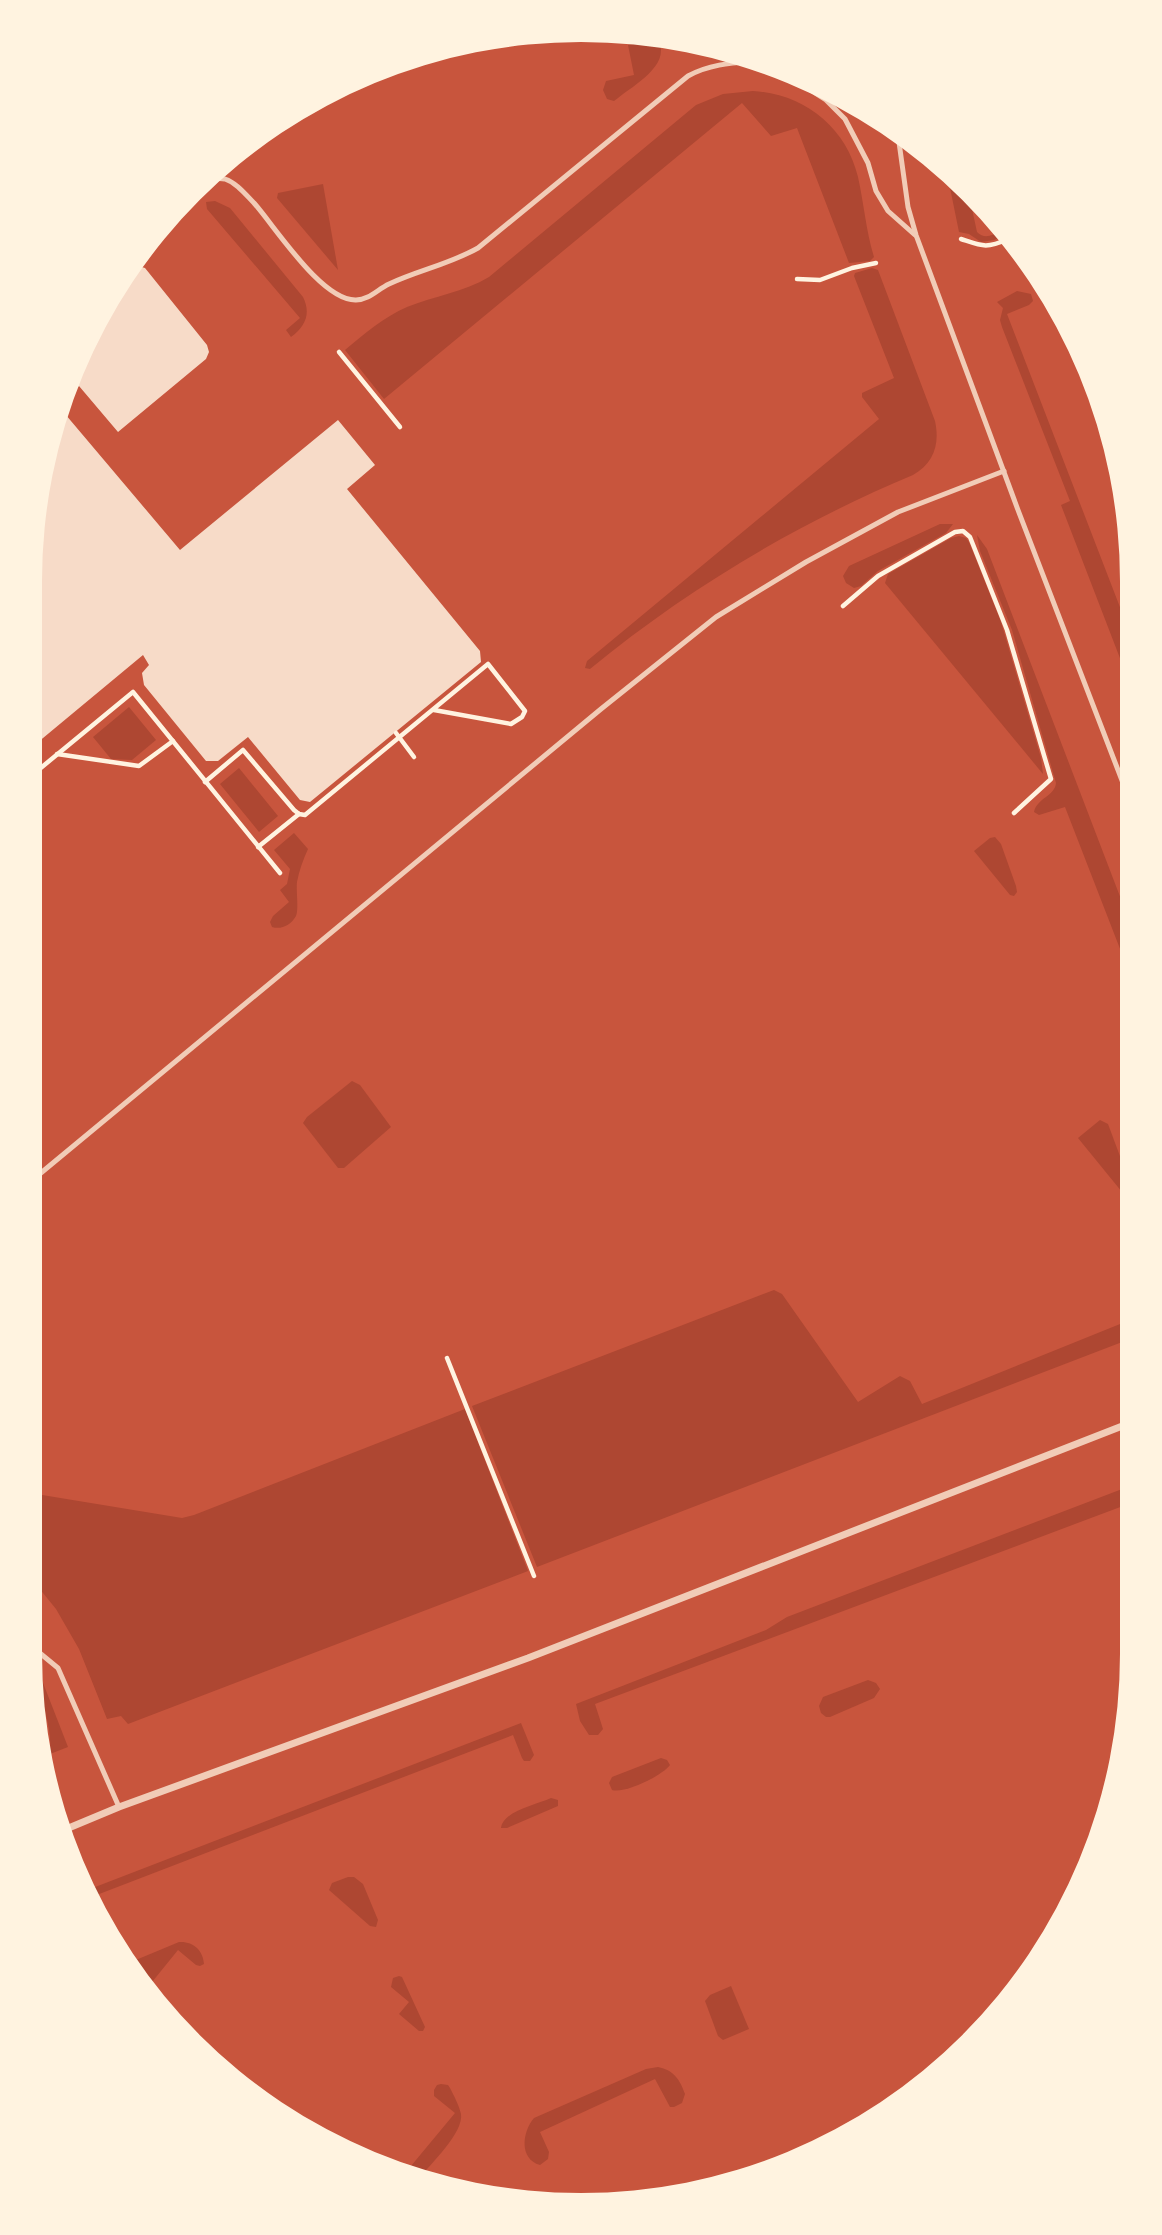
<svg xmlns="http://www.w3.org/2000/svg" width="1162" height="2235" font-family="Spectral,serif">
  <rect width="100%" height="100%" fill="#c8553d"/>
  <g fill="#ae4732">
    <path d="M653,40l6,1c11,25 -25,44 -41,57l-4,3 -7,-2 -4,-9 3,-9 28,-6 -6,-30z"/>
    <path d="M753,91c51,3 93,36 105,86 6,27 8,54 16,80l-4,4 -21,2 -52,-135 -26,8 -29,-33 -358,296 -39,-49c19,-16 39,-33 62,-43 27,-11 57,-15 82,-30l207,-172 27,-11z"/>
    <path d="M946,168l23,27 8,37c8,8 15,3 24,-1l4,4 -11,5 -13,2 -12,-8 -10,-2z"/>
    <polygon points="323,184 338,270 277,198 278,193"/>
    <path d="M215,201l15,7 73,89c8,16 3,29 -12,40l-5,-7 14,-12 -93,-109 -1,-7z"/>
    <path d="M872,268l6,2 57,151c5,23 -1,42 -22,54 -115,48 -226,114 -323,194l-5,-1 2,-7 292,-242 -17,-22v-4l32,-15 -40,-102 1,-3z"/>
    <polygon points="1017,291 1031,294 1033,301 1029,305 1007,314 1128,628 1128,679 1061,505 1070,501 1002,327 1000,320 1003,308 997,302"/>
    <polygon points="940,524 953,524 946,533 878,571 861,586 854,588 846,583 843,576 849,566"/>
    <path d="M977,535l10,14 142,371v52l-64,-165 -26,8 -5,-3c3,-14 21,-16 22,-29l-44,-153 -32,-79z"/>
    <polygon points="959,536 966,538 969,542 1001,622 1041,758 1043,774 885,583 888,574 951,538"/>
    <polygon points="129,707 156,740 132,760 111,759 93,737"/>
    <polygon points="239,768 278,816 259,832 220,784"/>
    <path d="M294,833l14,16c-5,11 -9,22 -11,33 -1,9 2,28 -1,34 -5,9 -15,14 -24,11l-2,-5 3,-6 16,-14 -9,-12 7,-6 3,-15 -16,-19z"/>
    <polygon points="995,837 1001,844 1016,886 1017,892 1014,896 1010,895 974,851 990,838"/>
    <polygon points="352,1081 360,1085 391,1127 344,1168 338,1168 303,1123 307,1117"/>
    <polygon points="1100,1120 1108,1124 1130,1183 1128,1193 1122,1192 1078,1138"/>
    <polygon points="774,1290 782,1294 858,1402 900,1376 910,1381 922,1404 1130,1320 1130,1339 537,1567 472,1406"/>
    <polygon points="465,1409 528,1571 128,1724 121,1716 107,1719 79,1649 56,1609 30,1577 30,1493 182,1518 194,1515"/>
    <polygon points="1130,1486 1131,1503 595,1704 603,1729 598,1735 589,1735 580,1721 576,1704 766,1630 787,1617"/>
    <path d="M30,1658l8,12 30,77 -18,7c3,-34 -14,-63 -20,-96z"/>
    <polygon points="868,1680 876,1683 880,1689 874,1698 830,1717 826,1717 821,1713 819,1706 823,1697"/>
    <polygon points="521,1723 534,1755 530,1761 524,1761 522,1758 513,1735 94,1896 90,1889"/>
    <path d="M661,1758l6,2 3,5c-8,11 -46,29 -58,25l-3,-7 3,-6z"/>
    <path d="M551,1798l7,2v6l-51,22h-6c2,-17 35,-23 50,-30z"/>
    <polygon points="348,1877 354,1877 363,1884 378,1920 376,1927 370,1926 329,1890 332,1883"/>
    <path d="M179,1942c14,-1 24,8 25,22l-4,2 -4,-1 -18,-15 -30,37 -10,-8 -8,-15 1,-2z"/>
    <polygon points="399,1976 402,1977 425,2027 423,2031 419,2031 399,2014 409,2002 391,1987 393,1978"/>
    <polygon points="731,1986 749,2029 723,2040 718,2036 705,2001 710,1995"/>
    <path d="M658,2067c16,3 22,13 27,27l-3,9 -8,4h-4l-15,-28 -115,53 9,20 -1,7 -8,6c-21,-6 -18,-33 -6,-47l112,-49z"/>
    <path d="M441,2084l7,1 2,3c4,8 9,17 11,26 3,18 -30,50 -42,64l-13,-6 49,-59 -21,-17v-6l3,-5z"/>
  </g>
  <g fill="#f7dbc8">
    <polygon points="135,265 145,268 207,345 209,352 206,359 118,432 79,386 63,399 87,337 131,266"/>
    <polygon points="60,408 180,550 338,420 375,465 347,489 480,651 481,662 310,802 300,800 248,737 218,761 206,761 144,685 142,673 149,665 143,655 31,748 31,545 49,438"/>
  </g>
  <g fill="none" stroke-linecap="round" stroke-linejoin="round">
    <g stroke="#fff3e0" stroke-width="4.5">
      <path d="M961,239c21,7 25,10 47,0"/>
      <polyline points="797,279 820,280 852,268 876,263"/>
      <polyline points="339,352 400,427"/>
      <polyline points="843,606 878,576 955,532 963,531 970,537 1007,630 1051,779 1014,813"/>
      <polyline points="396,733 414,757"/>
      <polyline points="57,754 139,766 173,741"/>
      <polyline points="31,776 133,692 280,873"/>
      <polyline points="205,782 243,750 294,810 299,814 305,815 488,664 525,711 522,717 511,724 434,710"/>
      <polyline points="258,847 299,814"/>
      <polyline points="447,1358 534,1576"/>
    </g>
    <g stroke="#f1ccb7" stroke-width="5">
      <polyline points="755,63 793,79 826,100 845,119 868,163 876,191 888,211 915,235"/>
      <polyline points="898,135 908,207 916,235 1018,510 1128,796"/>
      <path d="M204,181c7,-2 15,-3 21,-2 12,4 21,16 29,24 22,25 68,98 102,97 13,0 22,-11 33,-16 30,-14 61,-20 89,-36l210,-172c22,-12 44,-13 69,-15"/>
      <polyline points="30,1182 601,709 716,617 806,562 898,512 1004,471"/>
      <polyline points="30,1645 58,1668 119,1807"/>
    </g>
    <polyline stroke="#f1ccb7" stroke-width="7" points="59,1832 119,1807 528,1658 1130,1423"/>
  </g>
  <path d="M0 0H1162V2235H0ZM581 42H581A539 539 0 0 1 1120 581V1654A539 539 0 0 1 581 2193H581A539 539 0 0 1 42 1654V581A539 539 0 0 1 581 42Z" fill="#fff3e0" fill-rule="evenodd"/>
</svg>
